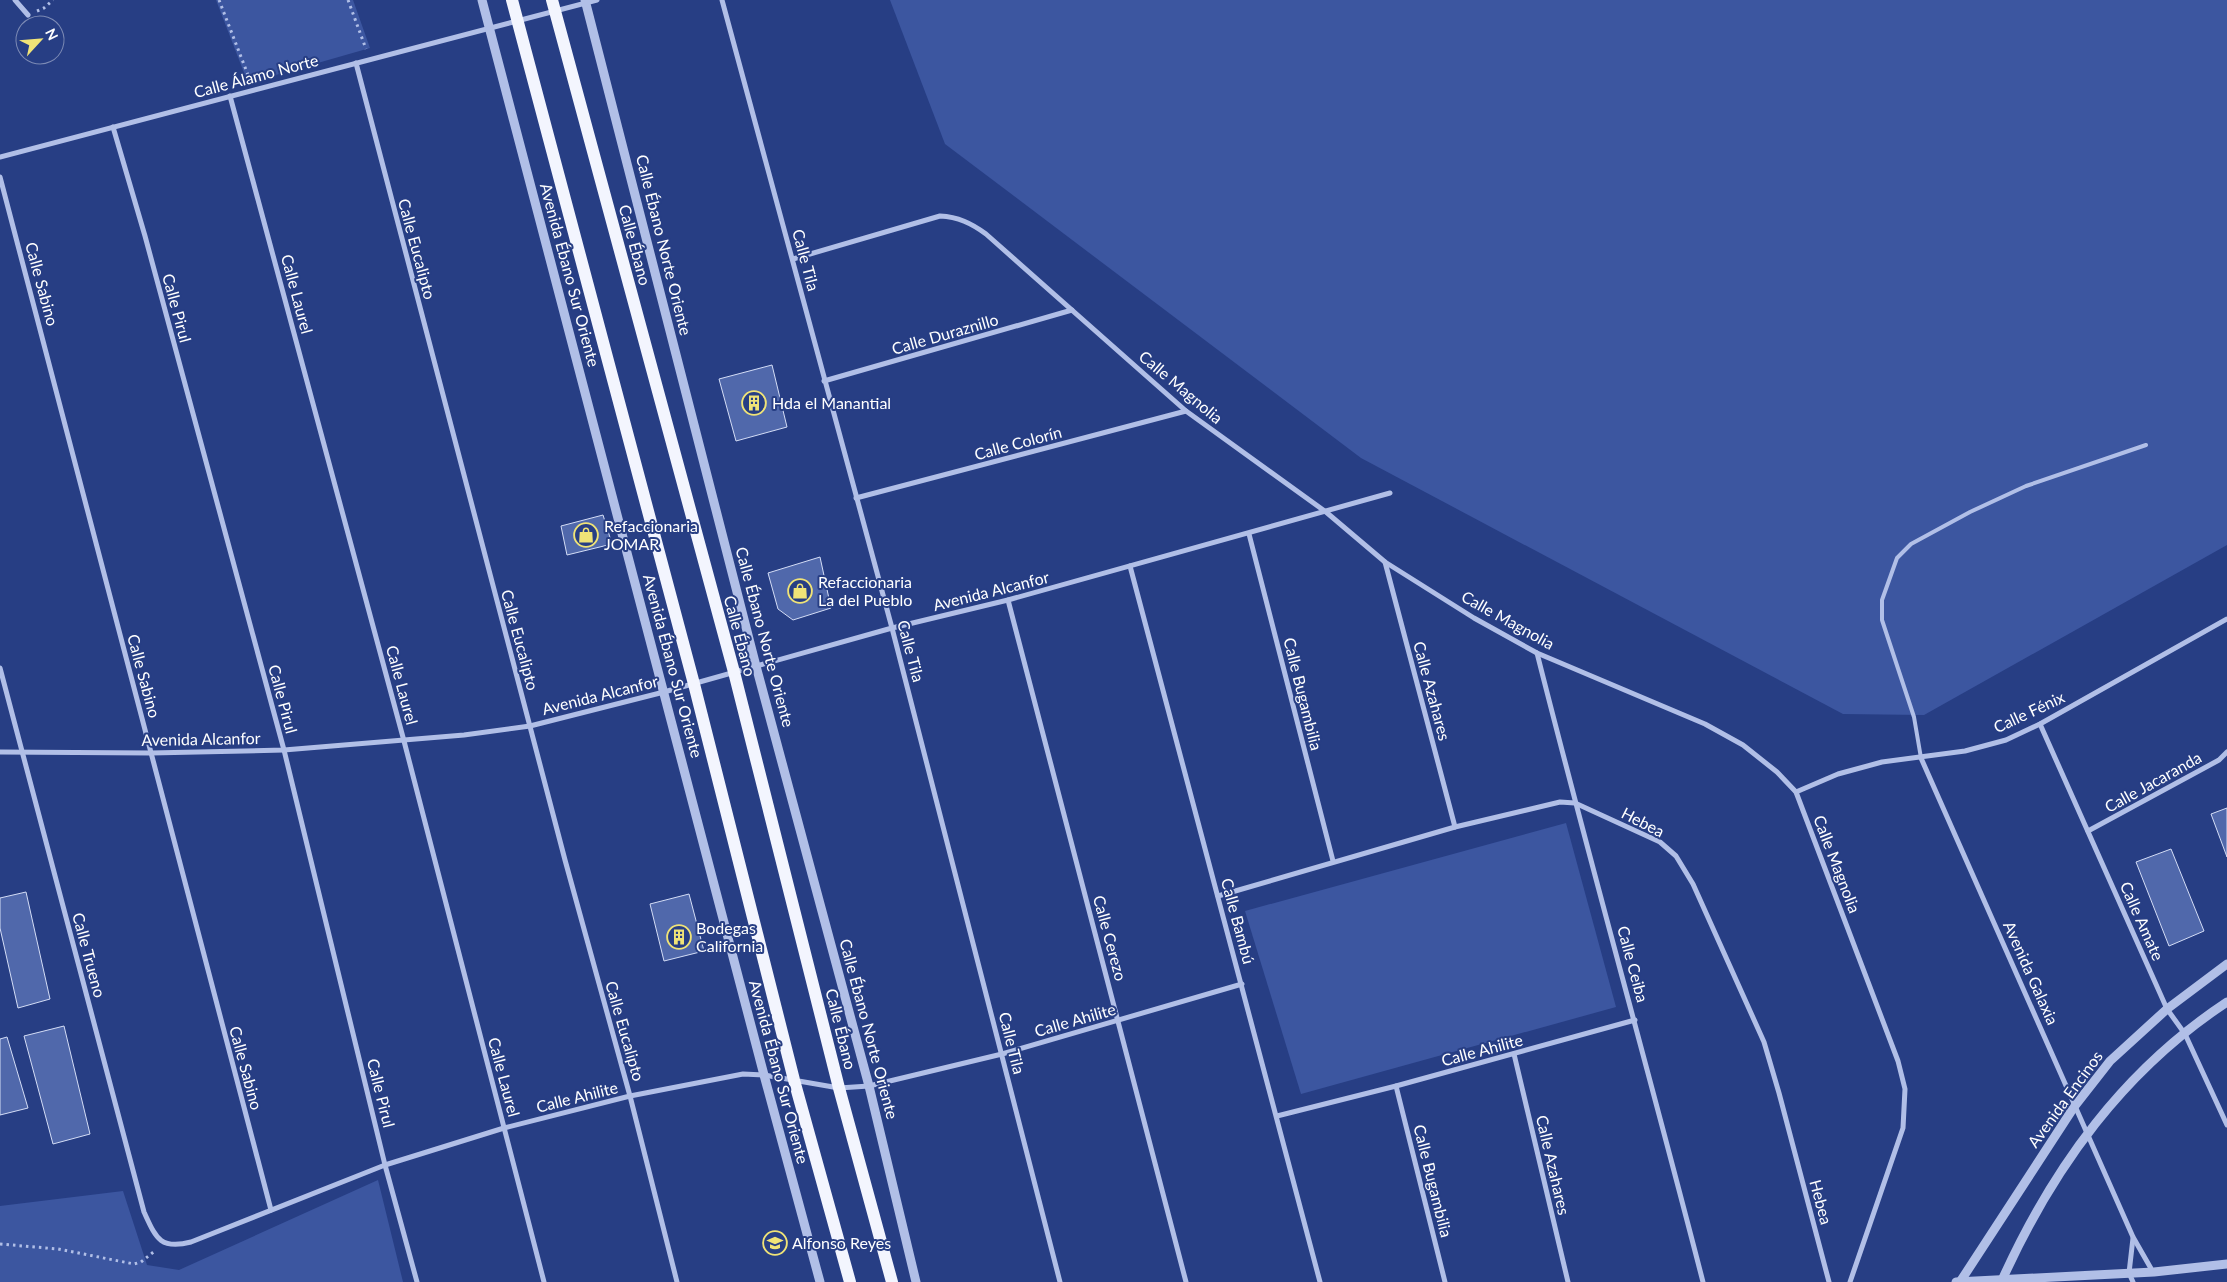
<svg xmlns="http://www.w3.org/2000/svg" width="2227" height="1282" font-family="Lato,sans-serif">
  <rect width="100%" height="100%" fill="#273e84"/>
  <g fill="#3c56a0">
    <polygon points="216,0 353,0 370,48 248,83"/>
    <polygon points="890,0 2227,0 2227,545 1924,715 1843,714 1361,458 945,144"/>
    <polygon points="1566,823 1616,1007 1301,1094 1245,911"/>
    <polygon points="378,1180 403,1282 0,1282 0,1206 123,1191 147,1265 179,1270"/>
  </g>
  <g fill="#5068ab" stroke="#d4ddf6">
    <polygon points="772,365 787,427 736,441 719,379"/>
    <polygon points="603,515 612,544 567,555 561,526"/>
    <polygon points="820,557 831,608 793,620 778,609 768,573"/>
    <polygon points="2227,808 2227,857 2211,814"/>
    <polygon points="2171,849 2204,931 2169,946 2136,862"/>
    <polygon points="26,892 50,999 18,1008 0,928 0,898"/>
    <polygon points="689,894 704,951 664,961 650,904"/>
    <polygon points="64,1026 90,1134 53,1144 24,1036"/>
    <polygon points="7,1037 28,1108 0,1115 0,1039"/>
  </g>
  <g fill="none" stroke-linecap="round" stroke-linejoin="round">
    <g stroke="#b1bfe7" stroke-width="3" stroke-dasharray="2.5 4" stroke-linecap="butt">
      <polyline points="219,0 250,80"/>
      <polyline points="348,0 366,49"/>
      <polyline points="37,11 44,8 53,0"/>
      <polyline points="0,1244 58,1249 134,1264 141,1262 156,1250"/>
    </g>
    <polyline stroke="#b1bfe7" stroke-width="4" points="1921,758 1914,717 1882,620 1882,600 1897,558 1911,544 1970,512 2026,486 2146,445"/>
    <g stroke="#b1bfe7" stroke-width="5">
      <polyline points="15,0 28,15"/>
      <polyline points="722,0 892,628 1060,1282"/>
      <polyline points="356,63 565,860 630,1096 677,1282"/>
      <polyline points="230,96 404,741 544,1282"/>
      <polyline points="113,127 145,236 284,750 385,1165 417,1282"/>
      <polyline points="0,157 597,0"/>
      <polyline points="0,177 271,1210"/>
      <path d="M793,259l147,-43c18,1 31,7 46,18l200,177 140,101 59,50 89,56 63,35 168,71 38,21 34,27 19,20 102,269 7,28 -2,39 -53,154"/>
      <polyline points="824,381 1072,310"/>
      <polyline points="856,498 1186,411"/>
      <polyline points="1249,534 1333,861"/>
      <polyline points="1385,562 1455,827"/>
      <polyline points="1130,566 1320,1282"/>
      <polyline points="1008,600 1186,1282"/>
      <path d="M1537,653c53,210 112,419 166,629"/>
      <path d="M0,668l144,544c12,26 16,38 47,30l194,-77 119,-37 126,-32 113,-22 21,1 75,13 30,-2 133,-32 240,-70"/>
      <polyline points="2040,724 2167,1009 2185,1034 2227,1125"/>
      <polyline points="0,752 151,753 284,750 464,735 530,726 664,692 892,628 1008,600 1390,493"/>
      <polyline points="1921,758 2133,1237 2153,1272"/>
      <polyline points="1796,792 1838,774 1882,762 1965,751 2006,740 2040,724 2227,619"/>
      <polyline points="2088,831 2219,760 2227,752"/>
      <polyline points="1218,896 1455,827 1560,802 1575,803 1660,842 1676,856 1693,884 1764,1042 1779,1093 1829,1282"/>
      <polyline points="1514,1054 1568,1282"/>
      <polyline points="1396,1086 1445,1282"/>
      <polyline points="1277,1116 1396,1086 1635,1020"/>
      <polyline points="2133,1238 2129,1273 2133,1282"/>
    </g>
    <g stroke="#b1bfe7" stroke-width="9">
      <polyline points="482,0 764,1075 820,1282"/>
      <polyline points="585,0 756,666 869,1086 916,1282"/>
      <path d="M2003,1278c51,-112 121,-208 224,-276"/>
      <polyline points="1956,1282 2154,1272 2227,1264"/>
      <polyline points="1960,1282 2074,1107 2110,1061 2167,1009 2227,964"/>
    </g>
    <g stroke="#f3f5fe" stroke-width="12">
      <polyline points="512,0 694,684 794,1080 850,1282"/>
      <polyline points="552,0 734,672 839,1088 892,1282"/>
    </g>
  </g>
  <defs>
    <g id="building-ring" transform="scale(1.25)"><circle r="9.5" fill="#273e84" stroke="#f0e377" stroke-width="1.5"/><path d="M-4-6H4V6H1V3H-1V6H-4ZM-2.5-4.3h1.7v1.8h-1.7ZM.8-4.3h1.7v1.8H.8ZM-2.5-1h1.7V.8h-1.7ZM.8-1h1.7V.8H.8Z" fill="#f0e377"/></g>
    <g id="shop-ring" transform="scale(1.25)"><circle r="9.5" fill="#273e84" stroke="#f0e377" stroke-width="1.5"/><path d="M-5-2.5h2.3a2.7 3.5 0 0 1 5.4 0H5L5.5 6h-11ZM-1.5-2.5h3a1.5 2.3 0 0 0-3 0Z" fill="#f0e377"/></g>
    <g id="school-ring" transform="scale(1.25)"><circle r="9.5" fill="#273e84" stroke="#f0e377" stroke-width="1.5"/><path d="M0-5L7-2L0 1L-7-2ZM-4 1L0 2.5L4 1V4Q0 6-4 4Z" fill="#f0e377"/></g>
  </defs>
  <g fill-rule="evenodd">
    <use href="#building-ring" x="754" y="403"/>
    <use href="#shop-ring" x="586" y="535"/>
    <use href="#shop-ring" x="800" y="591"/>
    <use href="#building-ring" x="679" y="937"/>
    <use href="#school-ring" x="775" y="1243"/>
  </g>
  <g text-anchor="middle" stroke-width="4" stroke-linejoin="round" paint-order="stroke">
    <g font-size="16" fill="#fff" stroke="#273e84">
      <text transform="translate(256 76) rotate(-15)" y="6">Calle Álamo Norte</text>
      <text transform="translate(635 245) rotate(75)" y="6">Calle Ébano</text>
      <text transform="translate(664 245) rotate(76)" y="6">Calle Ébano Norte Oriente</text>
      <text transform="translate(417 249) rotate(75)" y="6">Calle Eucalipto</text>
      <text transform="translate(806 260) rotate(75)" y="6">Calle Tila</text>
      <text transform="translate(570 275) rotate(75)" y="6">Avenida Ébano Sur Oriente</text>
      <text transform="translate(42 284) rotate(75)" y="6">Calle Sabino</text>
      <text transform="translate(297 294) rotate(75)" y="6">Calle Laurel</text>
      <text transform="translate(177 308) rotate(75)" y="6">Calle Pirul</text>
      <text transform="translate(945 334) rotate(-16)" y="6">Calle Duraznillo</text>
      <text transform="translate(1181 387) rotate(40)" y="6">Calle Magnolia</text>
      <text transform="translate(1018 443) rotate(-15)" y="6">Calle Colorín</text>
      <text transform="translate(991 591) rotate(-14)" y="6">Avenida Alcanfor</text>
      <text transform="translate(1508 620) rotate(29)" y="6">Calle Magnolia</text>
      <text transform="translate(740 636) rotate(75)" y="6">Calle Ébano</text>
      <text transform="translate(765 637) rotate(75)" y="6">Calle Ébano Norte Oriente</text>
      <text transform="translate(520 640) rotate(75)" y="6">Calle Eucalipto</text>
      <text transform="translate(911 651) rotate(75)" y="6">Calle Tila</text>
      <text transform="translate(673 666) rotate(75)" y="6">Avenida Ébano Sur Oriente</text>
      <text transform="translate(144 676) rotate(75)" y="6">Calle Sabino</text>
      <text transform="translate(402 685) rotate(75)" y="6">Calle Laurel</text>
      <text transform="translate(1432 691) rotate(75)" y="6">Calle Azahares</text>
      <text transform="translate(1303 694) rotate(76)" y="6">Calle Bugambilia</text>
      <text transform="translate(600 695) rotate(-14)" y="6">Avenida Alcanfor</text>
      <text transform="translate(283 699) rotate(75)" y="6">Calle Pirul</text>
      <text transform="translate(2029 712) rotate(-25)" y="6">Calle Fénix</text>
      <text transform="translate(201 739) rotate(-1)" y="6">Avenida Alcanfor</text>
      <text transform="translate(2153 782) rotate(-29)" y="6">Calle Jacaranda</text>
      <text transform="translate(1643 822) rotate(27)" y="6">Hebea</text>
      <text transform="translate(1837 864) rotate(69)" y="6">Calle Magnolia</text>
      <text transform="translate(1238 921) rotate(75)" y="6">Calle Bambú</text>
      <text transform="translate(2142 921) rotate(66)" y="6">Calle Amate</text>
      <text transform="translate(1110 938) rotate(75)" y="6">Calle Cerezo</text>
      <text transform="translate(89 955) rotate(75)" y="6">Calle Trueno</text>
      <text transform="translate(1633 964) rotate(75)" y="6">Calle Ceiba</text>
      <text transform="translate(2031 973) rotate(66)" y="6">Avenida Galaxia</text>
      <text transform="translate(1075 1020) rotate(-16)" y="6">Calle Ahilite</text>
      <text transform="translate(841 1029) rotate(76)" y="6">Calle Ébano</text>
      <text transform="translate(869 1029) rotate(75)" y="6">Calle Ébano Norte Oriente</text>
      <text transform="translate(625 1031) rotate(74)" y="6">Calle Eucalipto</text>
      <text transform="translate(1012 1043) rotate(76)" y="6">Calle Tila</text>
      <text transform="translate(1482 1050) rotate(-15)" y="6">Calle Ahilite</text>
      <text transform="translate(246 1068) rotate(75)" y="6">Calle Sabino</text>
      <text transform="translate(779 1072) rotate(75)" y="6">Avenida Ébano Sur Oriente</text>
      <text transform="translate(504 1077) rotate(75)" y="6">Calle Laurel</text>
      <text transform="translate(381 1093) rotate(76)" y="6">Calle Pirul</text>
      <text transform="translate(577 1097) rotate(-14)" y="6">Calle Ahilite</text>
      <text transform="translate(2065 1099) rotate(-54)" y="6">Avenida Encinos</text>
      <text transform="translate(1553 1165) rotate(77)" y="6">Calle Azahares</text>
      <text transform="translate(1433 1181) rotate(76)" y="6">Calle Bugambilia</text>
      <text transform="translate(1821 1202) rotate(75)" y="6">Hebea</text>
    </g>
    <g font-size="16" fill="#fff" stroke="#273e84" text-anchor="start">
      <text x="772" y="409">Hda el Manantial</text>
      <text x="604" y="532">Refaccionaria<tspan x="604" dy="18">JOMAR</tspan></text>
      <text x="818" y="588">Refaccionaria<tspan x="818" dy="18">La del Pueblo</tspan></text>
      <text x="696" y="934">Bodegas<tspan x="696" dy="18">California</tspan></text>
      <text x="792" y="1249">Alfonso Reyes</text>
    </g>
  </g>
  <g transform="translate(40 40) rotate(64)"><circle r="24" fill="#273e84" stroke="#7d8bb5"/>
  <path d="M0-4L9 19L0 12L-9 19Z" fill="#f0e377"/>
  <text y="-8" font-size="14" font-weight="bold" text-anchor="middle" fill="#ffffff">N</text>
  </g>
</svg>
